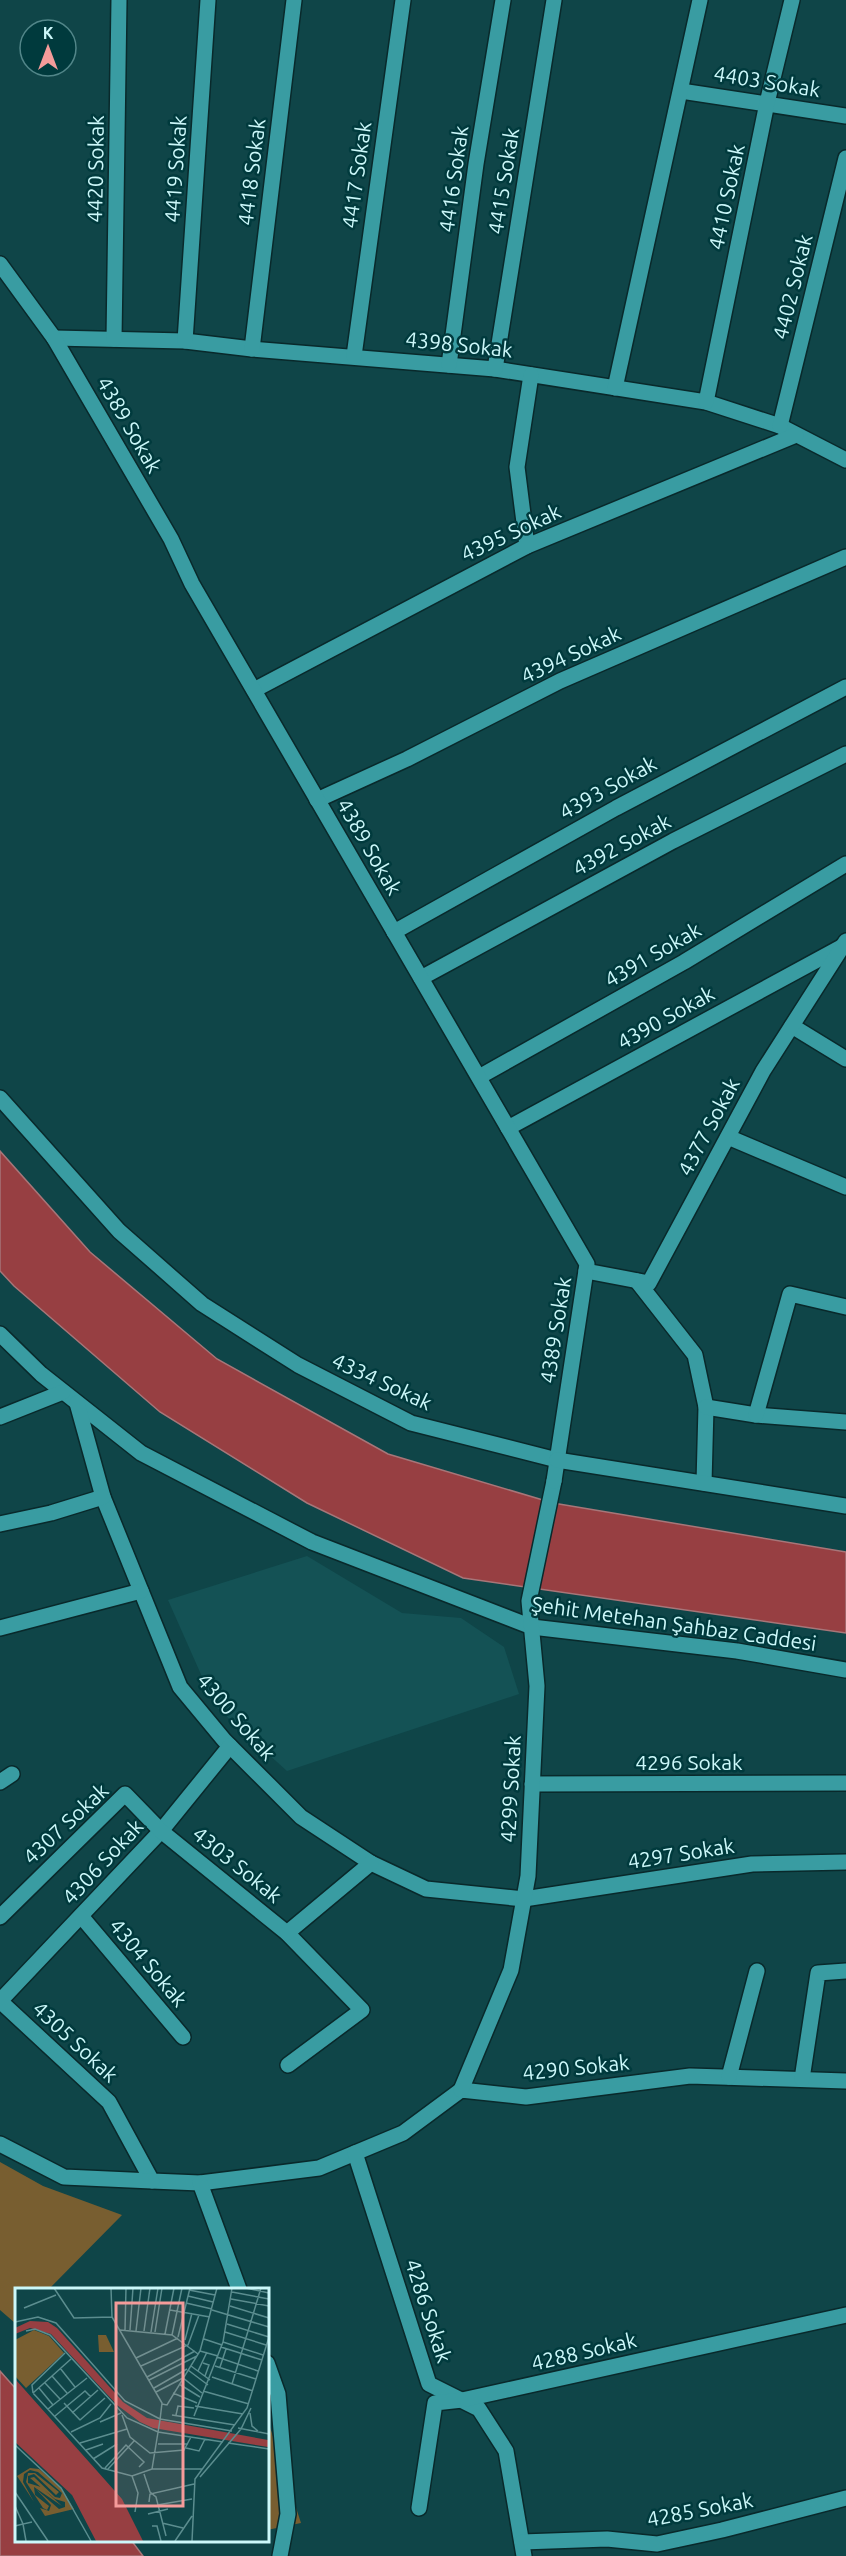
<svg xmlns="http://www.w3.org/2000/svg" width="846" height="2556" font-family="Ubuntu,sans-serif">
  <rect width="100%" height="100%" fill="#0f4548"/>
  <polygon fill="#145255" points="307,1556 402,1613 461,1618 504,1647 519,1694 287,1771 215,1706 168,1600"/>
  <g fill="#785e30">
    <polygon points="0,2162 43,2186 122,2215 49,2289 16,2289 15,2323 0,2310"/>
    <polygon points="267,2418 301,2523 267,2530"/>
  </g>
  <g fill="#973f42" stroke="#a77679" stroke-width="1.5">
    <polygon points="0,1151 90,1252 217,1359 388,1454 553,1503 846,1552 846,1633 463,1578 307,1503 160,1412 14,1286 0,1271"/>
    <polygon points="0,2371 16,2389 16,2540 131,2540 143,2556 0,2556"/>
  </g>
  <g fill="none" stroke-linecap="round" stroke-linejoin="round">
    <g stroke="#09292b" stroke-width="18">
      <g id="minor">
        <polyline points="681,91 846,116"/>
        <polyline points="54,338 185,341 252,349 495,369 706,402 780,426 846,460"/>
        <polyline points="114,339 119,0"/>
        <polyline points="185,341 208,0"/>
        <polyline points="252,349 294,0"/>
        <polyline points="354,356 403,0"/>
        <polyline points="449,365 476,164 503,0"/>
        <polyline points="495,369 554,0"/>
        <polyline points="615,388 700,0"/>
        <polyline points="706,402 767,103 792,0"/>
        <polyline points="780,426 846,158"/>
        <polyline points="527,546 517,467 531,375"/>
        <polyline points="254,690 527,546 796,435"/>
        <polyline points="317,800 407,759 560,681 846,557"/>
        <polyline points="394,932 616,808 846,687"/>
        <polyline points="421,978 673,841 846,754"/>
        <polyline points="792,1026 846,1059"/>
        <polyline points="479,1077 684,962 846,864"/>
        <polyline points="0,1098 119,1231 202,1304 298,1365 411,1423 557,1460"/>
        <polyline points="508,1128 843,946"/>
        <polyline points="728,1137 846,1187"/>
        <polyline points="586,1271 649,1283 763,1071 846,941"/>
        <polyline points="637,1281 695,1355 706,1407 704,1483"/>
        <polyline points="0,1334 41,1374 141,1453 312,1542 532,1627 737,1651 846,1670"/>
        <polyline points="77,1403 103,1497 180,1687 224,1740 301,1817 371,1863 426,1889 524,1899 752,1864 846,1862"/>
        <polyline points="706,1407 756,1415 846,1422"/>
        <polyline points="756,1415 790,1294 846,1307"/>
        <polyline points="0,1417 63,1392"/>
        <polyline points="0,1524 51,1513 103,1497"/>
        <polyline points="0,1628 141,1591"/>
        <polyline points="230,1746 161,1831 0,2001 109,2102 152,2181 200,2183 319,2168 403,2133 461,2090 526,2097 690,2076 846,2081"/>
        <polyline points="0,1782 12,1774"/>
        <polyline points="532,1784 846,1783"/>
        <polyline points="81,1916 183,2037"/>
        <polyline points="0,1917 125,1794 161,1831 287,1933 362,2010 288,2065"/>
        <polyline points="287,1933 371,1863"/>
        <polyline points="729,2077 757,1971"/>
        <polyline points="802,2079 818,1973 846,1971"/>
        <polyline points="461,2090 511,1970 528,1876 537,1686 529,1601 554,1481"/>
        <polyline points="355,2153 429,2384 479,2409 506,2451 524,2556"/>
        <polyline points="200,2183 239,2289"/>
        <polyline points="267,2363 278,2394 288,2514 280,2556"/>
        <polyline points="419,2508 435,2403 462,2400 846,2315"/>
        <polyline points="522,2542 607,2539 657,2544 722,2530 846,2498"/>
      </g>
    </g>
    <g stroke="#09292b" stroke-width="18">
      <polyline id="tertiary" points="0,2144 64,2177 152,2181"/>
    </g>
    <g stroke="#09292b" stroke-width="18">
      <g id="secondary">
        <polyline points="0,264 54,338 171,539 192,584 587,1264 554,1481"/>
        <polyline points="557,1460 846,1506"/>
      </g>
    </g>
    <use href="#minor" stroke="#399ca2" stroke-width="15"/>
    <use href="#tertiary" stroke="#399ca2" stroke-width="15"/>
    <use href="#secondary" stroke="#399ca2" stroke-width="15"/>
  </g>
  <g text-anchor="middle" stroke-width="5" stroke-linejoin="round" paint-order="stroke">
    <g font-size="21" fill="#ccf8fa" stroke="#003a3d">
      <text transform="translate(767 82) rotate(9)" y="7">4403 Sokak</text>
      <text transform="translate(96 169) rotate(-89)" y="7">4420 Sokak</text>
      <text transform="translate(176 169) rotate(-86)" y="7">4419 Sokak</text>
      <text transform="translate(252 172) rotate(-83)" y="7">4418 Sokak</text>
      <text transform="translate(357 175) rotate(-82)" y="7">4417 Sokak</text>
      <text transform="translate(454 179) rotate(-82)" y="7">4416 Sokak</text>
      <text transform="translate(504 181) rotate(-81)" y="7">4415 Sokak</text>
      <text transform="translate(727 197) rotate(-78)" y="7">4410 Sokak</text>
      <text transform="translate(793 287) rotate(-76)" y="7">4402 Sokak</text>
      <text transform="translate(459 345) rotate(6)" y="7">4398 Sokak</text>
      <text transform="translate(129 425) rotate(60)" y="7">4389 Sokak</text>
      <text transform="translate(511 533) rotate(-25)" y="7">4395 Sokak</text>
      <text transform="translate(571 655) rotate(-25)" y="7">4394 Sokak</text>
      <text transform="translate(608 788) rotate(-29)" y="7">4393 Sokak</text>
      <text transform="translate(622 845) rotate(-28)" y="7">4392 Sokak</text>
      <text transform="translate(369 847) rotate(60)" y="7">4389 Sokak</text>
      <text transform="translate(653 955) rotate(-30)" y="7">4391 Sokak</text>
      <text transform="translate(666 1018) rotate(-29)" y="7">4390 Sokak</text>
      <text transform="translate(709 1127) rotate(-62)" y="7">4377 Sokak</text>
      <text transform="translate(556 1330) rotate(-81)" y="7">4389 Sokak</text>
      <text transform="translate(382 1382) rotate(25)" y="7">4334 Sokak</text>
      <text transform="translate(674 1624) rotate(8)" y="7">Şehit Metehan Şahbaz Caddesi</text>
      <text transform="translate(236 1717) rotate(49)" y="7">4300 Sokak</text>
      <text x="689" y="1770">4296 Sokak</text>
      <text transform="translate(511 1789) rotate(-87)" y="7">4299 Sokak</text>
      <text transform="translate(66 1824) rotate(-43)" y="7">4307 Sokak</text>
      <text transform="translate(681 1854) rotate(-9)" y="7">4297 Sokak</text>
      <text transform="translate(103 1862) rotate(-47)" y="7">4306 Sokak</text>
      <text transform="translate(237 1865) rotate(39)" y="7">4303 Sokak</text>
      <text transform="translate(148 1963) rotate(50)" y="7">4304 Sokak</text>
      <text transform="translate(75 2042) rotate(43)" y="7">4305 Sokak</text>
      <text transform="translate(576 2068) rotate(-6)" y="7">4290 Sokak</text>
      <text transform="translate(428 2311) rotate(72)" y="7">4286 Sokak</text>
      <text transform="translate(584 2352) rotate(-13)" y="7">4288 Sokak</text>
      <text transform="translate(700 2510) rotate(-11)" y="7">4285 Sokak</text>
    </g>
  </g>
  <g transform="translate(15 2288)">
    <rect width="254" height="254" fill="#0f4548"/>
    <path d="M19,42l15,6 15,17 -38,35 -11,-12v-36zM83,47h8l8,17h-15zM15,180l9,1 20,17 4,5 11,18 -29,7 -5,-8 9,3 2,-6 -15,-16 23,20 6,-2v-5l-10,-3 -25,-21 4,-1 21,20 5,1 2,-5 -24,-21 -8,-2 -6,4 -1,8 11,20 -17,-26zM13,185h7l24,19 -3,3 -22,-21 -6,2v7l13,4 21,19 -28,-19 1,8 14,11 -2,4 -4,-2 -17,-26z" fill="#785e30"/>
    <path d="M15,33l18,1 9,6 66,74 24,16 121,22v7l-115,-19 -13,-6 -23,-17 -66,-71 -21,-6 -15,6v-6zM1,92l106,119 21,42h-47l-24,-46 -57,-53z" fill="#973f42"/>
    <path fill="none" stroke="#5b8d8f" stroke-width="1.5" d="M39,0l20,30 38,-1M96,0l1,29 50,86 -2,17M231,0l23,5M174,2l26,5M217,4l37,7M173,8l25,6M216,11l38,7M171,15l26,6M215,18l39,12M9,20l32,-13M155,22l40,7M197,22l57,17M0,34l23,-5 18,6 69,78 35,18M212,36l42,13M105,42l52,5 26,19M110,42l1,-42M115,42l3,-42M11,43l9,-2 15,6 77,83 31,14 65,10M121,43l5,-43M129,43l6,-43M136,44l7,-44M140,44l7,-44M210,44l41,13M150,46l9,-46M157,47l10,-47M163,49l12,-49M189,51l18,6M170,52l7,-27M208,54l40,13M206,59l41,13M185,63l18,5M202,69l41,14M121,70l42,-20M188,75l6,2 -4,11M126,78l47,-21 11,-30M176,78l19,14M200,78l41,13M205,79l6,-18M45,80l15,19M173,82l20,15M183,83l9,-19M37,88l15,17M132,89l48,-26M197,89l41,14M134,92l48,-24M30,95l15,16M164,96l21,13M217,96l29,-96M24,100l14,17M139,100l33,-19M188,103l46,13M141,104l27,-14 19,15M18,105l69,75 30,8 20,-7h50M18,105l-1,-8 33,-32M18,105l38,-34M158,105l24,10M49,115l16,17M147,116l5,1 33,-54 17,-63M180,118l48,8M33,121l39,-31M57,125l26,-23M235,125l2,13 6,5M107,127l8,22 20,16 34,-3 7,-13M157,127l63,10M161,127l2,-9 16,2M40,128l30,-25 6,6M179,128l29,-74 9,-54M145,131l72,12M65,132l25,-22M85,134l21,-9M223,140l31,6M56,144l29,-14 11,-14M65,155l47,-14M213,155l41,6M143,156h30M0,157l46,43 30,53M171,160l13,3 6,-12M71,162l17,-6M78,171l24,-15M90,180l21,-23 18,17 -5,5M93,181l26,-28M137,181l8,-49M129,186l6,18 6,5 10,39M117,188l6,17 -3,19M185,189l41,-48 10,-21M0,204l33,49M134,214l1,-8 44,-10M142,217l35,-6M0,218l8,18 -8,2M133,226l20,-5M147,235l21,5M137,238h5l4,15M11,253l-3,-17 9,-2M160,253l17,-25M177,253l3,-62 52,-71 22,-71"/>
    <path fill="#f59b9a" fill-opacity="0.15" stroke="#f59b9a" stroke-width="3" d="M101,15h67v203h-67z"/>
    <rect width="254" height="254" fill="none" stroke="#ccf8fa" stroke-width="3"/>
  </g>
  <g transform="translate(48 48)"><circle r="28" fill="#003a3d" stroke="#528689" stroke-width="1.5"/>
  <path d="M0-4.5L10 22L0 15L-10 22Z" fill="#f59b9a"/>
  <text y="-9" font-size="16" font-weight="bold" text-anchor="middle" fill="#ccf8fa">K</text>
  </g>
</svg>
